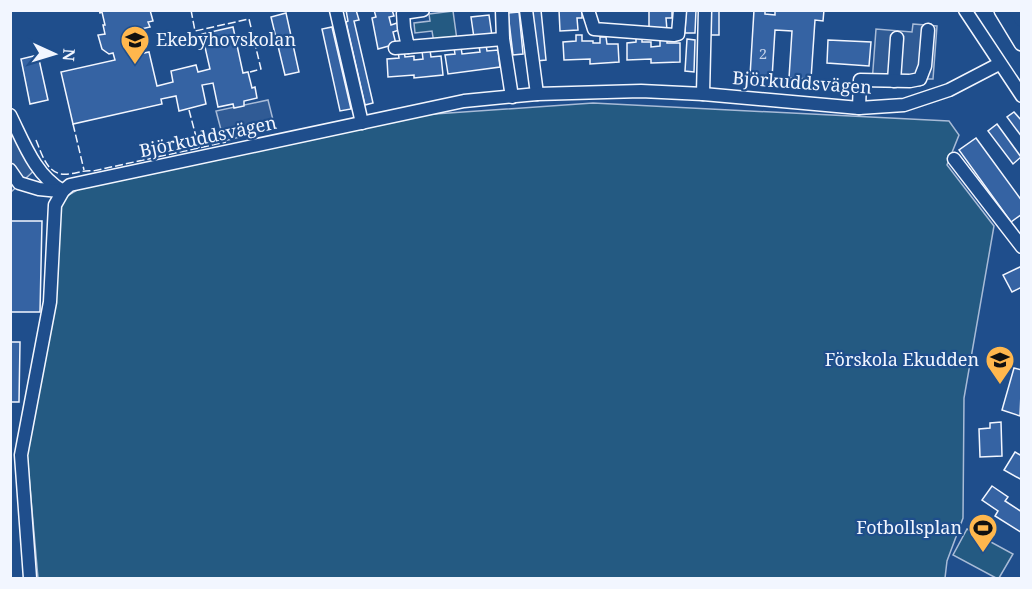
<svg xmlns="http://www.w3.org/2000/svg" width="1032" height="589" font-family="'Noto Serif',serif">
  <rect width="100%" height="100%" fill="#1f4e8c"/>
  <g fill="#245a82" stroke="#a8bbd7" stroke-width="1.5">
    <polygon points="453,11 457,40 434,43 432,31 415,33 414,23 430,21 429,14"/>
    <polygon points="593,103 949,121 959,135 947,165 994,226 964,398 963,518 947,561 945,578 38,578 27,453 57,291 59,209 67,196 82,187 420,115"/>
    <polygon points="967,529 1013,554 999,578 996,578 953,555"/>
  </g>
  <g fill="#305b95" stroke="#a8bbd7" stroke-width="1.5">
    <polygon points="913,24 937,26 933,79 925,79 920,86 872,83 876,29 912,32"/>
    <polygon points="268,100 275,128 224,141 216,111"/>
    <polygon points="10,106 40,165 11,192 10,192"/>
  </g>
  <g fill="#3563a3" stroke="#f2f6ff" stroke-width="1.5">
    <polygon points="99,10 150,10 153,21 148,22 150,27 132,31 134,41 128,49 130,56 149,52 157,86 173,82 171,71 196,65 198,72 210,69 202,34 233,27 243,73 248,72 252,88 255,87 257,98 244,101 244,106 234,108 233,104 218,107 213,83 202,85 206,104 179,111 176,96 161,99 162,104 73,124 61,72 115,60 113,53 109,54 102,49 98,35 105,34 103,25 105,25 102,12 100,13"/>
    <polygon points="346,10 356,10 359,20 354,21 373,103 365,105 346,22 348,21"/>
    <polygon points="374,10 392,10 394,16 389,17 391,25 397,23 399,30 393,32 396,44 378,49 372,18 376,17"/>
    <polygon points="541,10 546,60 536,61 531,11"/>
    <polygon points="559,10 582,10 582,18 577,18 578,30 560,31"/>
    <polygon points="649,10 672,11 672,18 666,18 667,30 649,30"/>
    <polygon points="686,10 696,10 695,33 685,33"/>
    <rect x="710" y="10" width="9" height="25"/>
    <polygon points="754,10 765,10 765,14 775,15 775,10 824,10 823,21 815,20 811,79 789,78 792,31 775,30 772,78 750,76"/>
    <polygon points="519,12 523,54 513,55 508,13"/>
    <polygon points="286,13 299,72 285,75 271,17"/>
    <polygon points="489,15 492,36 474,38 471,17"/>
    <polygon points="332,27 351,109 340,111 322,29"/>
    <polygon points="576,35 582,35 582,41 593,41 593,43 600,43 600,37 606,37 607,44 618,44 619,62 590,64 590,59 564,60 563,42 576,41"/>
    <polygon points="636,37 642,37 642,42 651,42 651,47 660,46 660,39 667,39 667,43 680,43 680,62 651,63 651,59 627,60 627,43 636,42"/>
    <polygon points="687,39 695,40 694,72 685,71"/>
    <polygon points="828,40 871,42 869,66 827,63"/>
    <polygon points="486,45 487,51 498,50 500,67 448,74 445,55 455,54 454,48 461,47 462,54 480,52 479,46"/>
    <polygon points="404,50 405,57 414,56 414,60 423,59 422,51 430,50 431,57 441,56 443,75 414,78 414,75 388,77 387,59 399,58 398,51"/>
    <polygon points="38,55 48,100 30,104 21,59"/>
    <polygon points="1014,112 1022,121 1022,137 1007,117"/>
    <polygon points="997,124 1021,157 1013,164 988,131"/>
    <polygon points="976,138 1022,201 1022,214 1011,222 959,150"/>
    <polygon points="10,221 42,221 40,312 10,312"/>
    <polygon points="1022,266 1022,287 1012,292 1003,275"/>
    <polygon points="10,342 20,342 19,402 10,402"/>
    <polygon points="1014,368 1022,370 1020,416 1002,410"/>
    <polygon points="1001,422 1002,456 980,457 979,429 990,428 990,423"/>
    <polygon points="1015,452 1022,456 1022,480 1004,470"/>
    <polygon points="992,486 1008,497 1005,501 1022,512 1022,533 995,516 998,511 982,500"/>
  </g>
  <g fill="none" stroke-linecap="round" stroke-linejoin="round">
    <g stroke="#f2f6ff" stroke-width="15">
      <g id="minor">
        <polyline points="336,10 362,123"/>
        <polyline points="423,10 403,13 404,28 408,47 503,39"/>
        <polyline points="502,10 503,39 512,97"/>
        <polyline points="526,10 537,94"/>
        <polyline points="588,10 594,29 674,35 678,34 680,10"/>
        <polyline points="965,10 1022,96"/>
        <polyline points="395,48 408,47"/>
        <polyline points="894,81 897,38"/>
        <polyline points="703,94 705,10"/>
        <polyline points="859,108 860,80 910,81 920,79 925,66 928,30"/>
        <path d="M10,115c14,28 25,60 53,76"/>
        <polyline points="954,159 1022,247"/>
        <polyline points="10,170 19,183 39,189 59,191"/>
        <polyline points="30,578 21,455 50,302 55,205 63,191 70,185 464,101 537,94 641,91 703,94 859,108 904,105 949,90 999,64"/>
      </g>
    </g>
    <g stroke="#f2f6ff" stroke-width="18">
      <g id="major">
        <polyline points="1002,10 1022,43"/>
        <polyline points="1017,10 1022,19"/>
      </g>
    </g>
    <use href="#minor" stroke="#1f4e8c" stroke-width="12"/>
    <use href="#major" stroke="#1f4e8c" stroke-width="15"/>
    <g stroke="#f2f6ff" stroke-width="1.5" stroke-dasharray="8 3" stroke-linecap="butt">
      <polyline points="191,10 195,31 249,19 261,69 250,72"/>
      <polyline points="189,110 199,148"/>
      <polyline points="73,124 84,170"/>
      <path d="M36,140c7,17 12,37 33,34 9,-1 14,-4 24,-3l133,-29"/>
    </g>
  </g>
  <defs>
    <g id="school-pin" transform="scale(1.5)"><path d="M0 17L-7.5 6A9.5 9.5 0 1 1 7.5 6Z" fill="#ffb74d" stroke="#1f4e8c"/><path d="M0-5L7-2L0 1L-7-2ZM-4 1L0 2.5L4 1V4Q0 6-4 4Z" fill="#111"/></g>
    <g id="stadium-pin" transform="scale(1.5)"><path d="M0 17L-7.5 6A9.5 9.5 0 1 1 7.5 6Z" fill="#ffb74d" stroke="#1f4e8c"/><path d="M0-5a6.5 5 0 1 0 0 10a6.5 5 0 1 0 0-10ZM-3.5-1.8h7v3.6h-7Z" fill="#111"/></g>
  </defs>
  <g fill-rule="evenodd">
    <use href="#school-pin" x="135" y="40"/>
    <use href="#school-pin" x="1000" y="360"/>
    <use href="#stadium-pin" x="983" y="528"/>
  </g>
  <g text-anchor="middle" stroke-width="4.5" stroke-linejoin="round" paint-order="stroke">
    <g font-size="15" fill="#c3d1e8">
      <text x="763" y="59">2</text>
    </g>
    <g font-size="18" fill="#f2f6ff" stroke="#1f4e8c" text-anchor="end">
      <text x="156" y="46" text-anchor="start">Ekebyhovskolan</text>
      <text x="979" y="366">Förskola Ekudden</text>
      <text x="962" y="534">Fotbollsplan</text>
    </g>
    <g font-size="18" fill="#f2f6ff" stroke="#1f4e8c">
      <text transform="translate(802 83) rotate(4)" y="6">Björkuddsvägen</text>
      <text transform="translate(208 137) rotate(-12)" y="6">Björkuddsvägen</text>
    </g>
  </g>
  <rect width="1032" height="589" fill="none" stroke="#f2f6ff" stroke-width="24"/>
  <g transform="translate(54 54) rotate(94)" stroke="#1f4e8c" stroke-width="4.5" paint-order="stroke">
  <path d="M0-4.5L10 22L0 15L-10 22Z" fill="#f2f6ff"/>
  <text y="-9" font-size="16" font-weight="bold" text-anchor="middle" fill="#f2f6ff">N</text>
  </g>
</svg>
